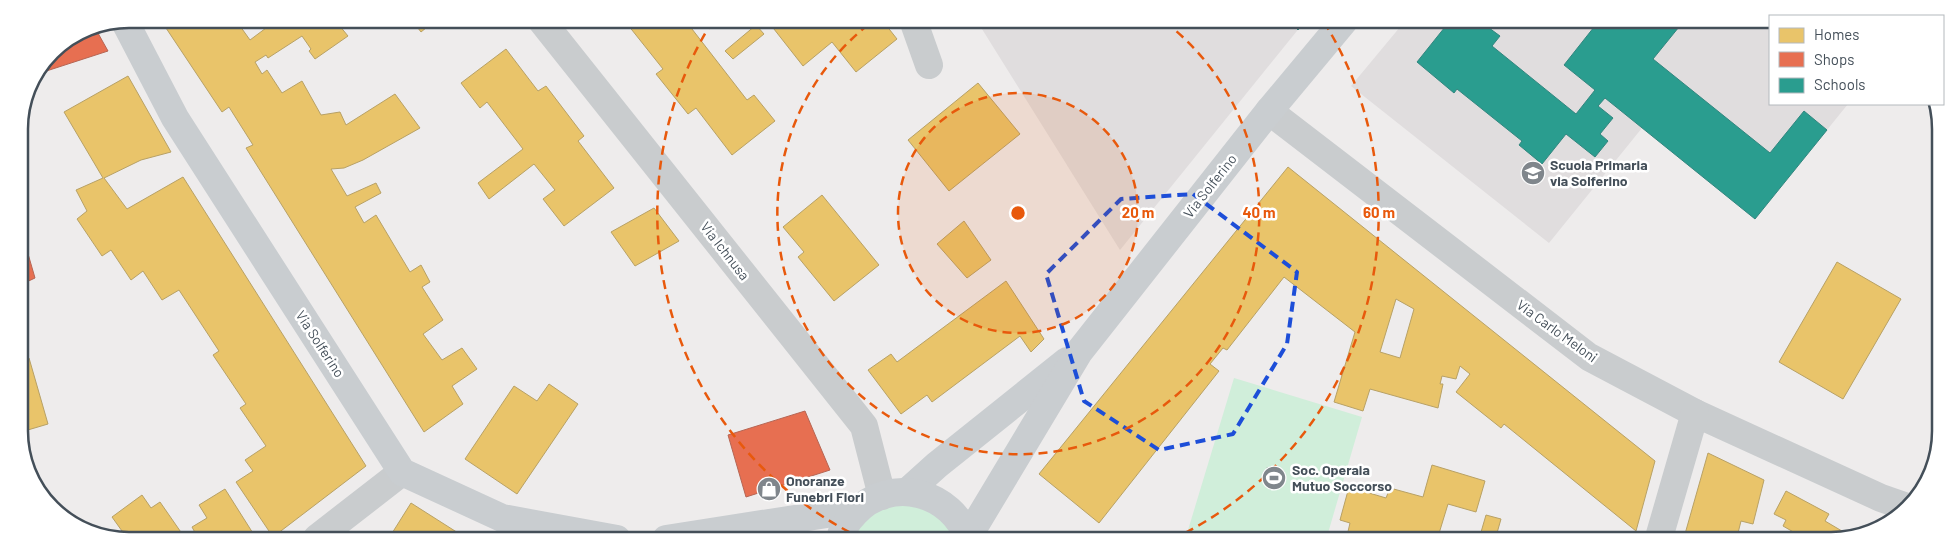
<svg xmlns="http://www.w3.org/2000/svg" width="1959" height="560" font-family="Barlow,sans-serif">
  <rect width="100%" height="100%" fill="#eeecec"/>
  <g fill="#e0ddde">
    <polygon points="977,21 1305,21 1120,250"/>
    <polygon points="1405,21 1770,22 1770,104 1848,104 1755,219 1642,128 1549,243 1351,86"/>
  </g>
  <g fill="#d0eeda">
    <polygon points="1234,378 1362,417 1326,540 1185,540"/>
    <path d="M911,504l29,12 15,23h-104c18,-30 27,-31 60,-35z"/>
  </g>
  <g fill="#e9c46a" stroke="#b8a165" fill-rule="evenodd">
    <polygon points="174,19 235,19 250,40 278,19 293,19 296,26 305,19 334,19 348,36 315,59 309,51 311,49 302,36 268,58 266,55 255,62 262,74 267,70 282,93 302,81 321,115 340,112 346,125 395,94 420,128 363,160 344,168 331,169 347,196 376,183 381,193 355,207 364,223 376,215 410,272 421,265 430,282 422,287 443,320 423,334 442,360 462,348 477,369 452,386 463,404 424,432 246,148 253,145 229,107 222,112 164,25"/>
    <polygon points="411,19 437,19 421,32"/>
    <polygon points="624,20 685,20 747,100 754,95 775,121 732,155 696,108 688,114 656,74 663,69"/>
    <polygon points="774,20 882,20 897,39 856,72 832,42 803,66 770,24"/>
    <polygon points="756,25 764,34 733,59 725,51"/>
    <polygon points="506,49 538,91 546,86 584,136 578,141 614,188 564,226 543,199 555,190 534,164 489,199 478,183 523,149 487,102 480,108 461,83"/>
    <polygon points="128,76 171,152 141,160 104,178 127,209 183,177 366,466 273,537 236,482 253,471 245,460 266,446 240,408 246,404 213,355 219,351 179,290 162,300 143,271 131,280 111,250 102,256 77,219 87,211 76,190 103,178 64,112"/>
    <polygon points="978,83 1020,134 949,191 908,140"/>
    <path d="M1288,167l367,294 -19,70 -132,-107 -3,4 -45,-36 14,-18 -10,-8 -4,13 -14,-3 -2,8h3l-5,24 -68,-19 -7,22 -29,-9 21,-70 -71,-55 -57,73 -4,-2 -13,16 9,7 -120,152 -60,-49zM1396,299l18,10 -14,49 -20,-6z"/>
    <polygon points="822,195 879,265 834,301 798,257 804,252 783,227"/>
    <polygon points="654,208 679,241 635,266 611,232"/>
    <polygon points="964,221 991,260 967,278 937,244"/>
    <polygon points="1837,262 1901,299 1843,399 1779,362"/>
    <polygon points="1006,281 1044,339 1031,352 1020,336 932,402 927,395 901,414 868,370 891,354 897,362"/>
    <polygon points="29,358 48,424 21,432 20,361"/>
    <polygon points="549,384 578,404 517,494 465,459 514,386 537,401"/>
    <polygon points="1937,440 1937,460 1929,472 1928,472"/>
    <polygon points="1708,453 1764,480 1753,524 1741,521 1736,541 1683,541"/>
    <polygon points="1432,465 1485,481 1476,512 1448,504 1437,540 1390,540 1376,536 1374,540 1346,540 1350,523 1340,520 1349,487 1386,498 1390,488 1423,497"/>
    <polygon points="225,489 256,538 198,538 192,527 207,518 199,505"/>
    <polygon points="1786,491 1829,514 1825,521 1847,534 1845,538 1837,541 1809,541 1783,526 1786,520 1774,514"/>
    <polygon points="142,495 151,508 160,502 185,538 127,538 112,517"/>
    <polygon points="411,503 466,538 389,538"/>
    <polygon points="1486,515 1501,519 1495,540 1479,539"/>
  </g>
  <g fill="#e76f51" stroke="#b66553">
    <polygon points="94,26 108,51 34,75 51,51 87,27"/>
    <polygon points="20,226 35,278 20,285"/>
    <polygon points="805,411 830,470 746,497 728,435"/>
  </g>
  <g fill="#2a9d8f" stroke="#32867f">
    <polygon points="1289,21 1305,21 1298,30"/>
    <polygon points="1449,22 1481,22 1500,36 1492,46 1576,114 1595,90 1564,65 1598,22 1683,22 1653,59 1770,153 1804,111 1827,130 1755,219 1605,98 1598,106 1613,118 1600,134 1608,141 1595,157 1566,134 1542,164 1519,145 1522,141 1457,89 1454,93 1417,62"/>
  </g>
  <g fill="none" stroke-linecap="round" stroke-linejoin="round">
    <g stroke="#c9ccce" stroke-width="28">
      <polyline points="541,20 864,426 882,496"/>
      <polyline points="913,20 929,65"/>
      <polyline points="1269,111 1589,357 1695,413 1881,498 1907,507"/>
      <polyline points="317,538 402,472"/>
      <polyline points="1658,541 1695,413"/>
    </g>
    <g stroke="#c9cdd0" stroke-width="28">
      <polyline points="124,20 175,118 402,472 502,518 617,539"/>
      <polyline points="907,492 937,465 1067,361"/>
      <polyline points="968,537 1079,352 1269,111 1344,21"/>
      <polyline points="666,539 859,509"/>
      <path d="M840,539c2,-10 8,-19 15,-26 35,-38 98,-21 113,26"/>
    </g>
  </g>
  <path fill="none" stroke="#1d4ed8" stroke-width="4" stroke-dasharray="10 6" stroke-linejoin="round" d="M1193,194l104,78 -10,72 -54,90 -74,16 -75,-49 -38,-127 75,-75z"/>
  <circle cx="1018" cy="213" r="120" fill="#e8590c" fill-opacity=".12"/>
  <g fill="none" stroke="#e8590c" stroke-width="2.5" stroke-dasharray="9 6">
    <circle cx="1018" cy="213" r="120"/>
    <path d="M1165 22A241 241 0 1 1 873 21"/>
    <path d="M863 539A361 361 0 0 1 712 22M1324 22A361 361 0 0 1 1173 539"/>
  </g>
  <defs>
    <g id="school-disc" transform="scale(1.25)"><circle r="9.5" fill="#80868c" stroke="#fff"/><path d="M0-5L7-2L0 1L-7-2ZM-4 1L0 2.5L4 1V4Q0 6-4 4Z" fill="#fff"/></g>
    <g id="stadium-disc" transform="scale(1.25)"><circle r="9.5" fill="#80868c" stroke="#fff"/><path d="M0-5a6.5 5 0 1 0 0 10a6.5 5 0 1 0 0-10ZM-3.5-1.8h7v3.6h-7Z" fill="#fff"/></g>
    <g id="shop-disc" transform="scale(1.25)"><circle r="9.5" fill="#80868c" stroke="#fff"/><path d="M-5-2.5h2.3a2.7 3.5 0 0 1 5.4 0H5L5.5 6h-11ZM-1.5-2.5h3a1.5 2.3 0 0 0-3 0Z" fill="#fff"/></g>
  </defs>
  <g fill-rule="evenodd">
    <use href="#school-disc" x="1533" y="173"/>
    <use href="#stadium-disc" x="1274" y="478"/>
    <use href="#shop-disc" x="769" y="489"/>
  </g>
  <g text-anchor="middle" stroke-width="5" stroke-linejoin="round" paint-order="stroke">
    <g font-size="14" font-weight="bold" fill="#444f59" stroke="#fff" text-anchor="start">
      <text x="1550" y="170">Scuola Primaria<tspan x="1550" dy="16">via Solferino</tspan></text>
      <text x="1292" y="475">Soc. Operaia<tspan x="1292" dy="16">Mutuo Soccorso</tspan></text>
      <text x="786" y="486">Onoranze<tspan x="786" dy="16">Funebri Fiori</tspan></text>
    </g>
    <g font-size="14" fill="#444f59" stroke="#fff">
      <text transform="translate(1210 186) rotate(-52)" y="5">Via Solferino</text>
      <text transform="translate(725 251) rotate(52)" y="5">Via Ichnusa</text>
      <text transform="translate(1557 331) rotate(36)" y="5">Via Carlo Meloni</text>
      <text transform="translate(320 344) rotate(57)" y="5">Via Solferino</text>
    </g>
  </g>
  <path d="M0 0H1959V560H0ZM129 28H1831A101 101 0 0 1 1932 129V431A101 101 0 0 1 1831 532H129A101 101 0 0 1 28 431V129A101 101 0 0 1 129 28Z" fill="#fff" fill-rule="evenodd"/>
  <path fill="none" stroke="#444f59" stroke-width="2.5" d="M129 28H1831A101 101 0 0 1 1932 129V431A101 101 0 0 1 1831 532H129A101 101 0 0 1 28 431V129A101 101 0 0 1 129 28Z"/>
  <circle cx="1018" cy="213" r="8" fill="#e8590c" stroke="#fff" stroke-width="2.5"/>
  <g font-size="15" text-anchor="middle" font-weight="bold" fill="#e8590c" stroke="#fff" stroke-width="5" stroke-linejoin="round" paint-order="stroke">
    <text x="1138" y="218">20 m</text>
    <text x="1259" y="218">40 m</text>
    <text x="1379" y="218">60 m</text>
  </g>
  <rect x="1769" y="15" width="175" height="90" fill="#ffffff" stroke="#b4b9bd"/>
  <rect x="1779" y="28" width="25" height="15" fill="#e9c46a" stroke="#b4b9bd"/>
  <text x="1814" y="40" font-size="15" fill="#444f59">Homes</text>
  <rect x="1779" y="52" width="25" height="15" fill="#e76f51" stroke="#b4b9bd"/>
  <text x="1814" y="65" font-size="15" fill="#444f59">Shops</text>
  <rect x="1779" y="78" width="25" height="15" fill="#2a9d8f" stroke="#b4b9bd"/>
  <text x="1814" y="90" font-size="15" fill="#444f59">Schools</text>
</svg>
